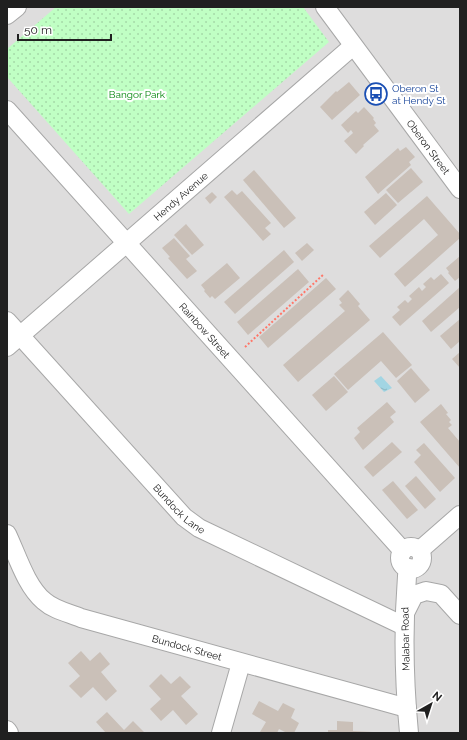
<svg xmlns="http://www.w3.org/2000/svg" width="467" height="740" font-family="Raleway,sans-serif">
  <defs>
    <pattern id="park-dots" width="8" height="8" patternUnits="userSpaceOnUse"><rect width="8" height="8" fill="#c0ffc4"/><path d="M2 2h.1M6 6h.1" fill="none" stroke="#a5daa8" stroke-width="1.8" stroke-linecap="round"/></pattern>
    <pattern id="water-ripples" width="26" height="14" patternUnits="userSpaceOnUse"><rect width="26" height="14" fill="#a2d5e3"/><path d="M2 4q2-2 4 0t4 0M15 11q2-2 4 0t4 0" fill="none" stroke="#8bb7c2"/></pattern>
  </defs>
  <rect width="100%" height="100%" fill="#f2eee6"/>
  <rect fill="#dedddd" x="7" y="7" width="453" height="726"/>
  <polygon fill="url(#park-dots)" points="56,7 303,7 329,42 129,214 7,77 7,49"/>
  <polygon fill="url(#water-ripples)" points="381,376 392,388 384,392 374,381"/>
  <g fill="#cac0b8">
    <polygon points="349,82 360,95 332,120 320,107 336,91 337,92"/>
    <polygon points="364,107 374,118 373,119 376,123 374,125 379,131 363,145 364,146 356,154 344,141 353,133 351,130 348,133 341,125 356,111 358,113"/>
    <polygon points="406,147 415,157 409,162 411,165 378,194 365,177 398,148 400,151"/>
    <polygon points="411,168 423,182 398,203 386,190"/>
    <polygon points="254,170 296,218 284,228 243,180"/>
    <polygon points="232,190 237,195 242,191 271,223 265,228 271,234 263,241 224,197"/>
    <polygon points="212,192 217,197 210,204 205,198"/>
    <polygon points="386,193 397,205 375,225 364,212"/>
    <polygon points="427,196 460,234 460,238 405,287 394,274 438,235 424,219 380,258 369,246"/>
    <polygon points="186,224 204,245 192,255 174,235"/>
    <polygon points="174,238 190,256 186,259 197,271 187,279 168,258 170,257 162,248"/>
    <polygon points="307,243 314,250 302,261 295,253"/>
    <polygon points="284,250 294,262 235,314 224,302"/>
    <polygon points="460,256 460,277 455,281 448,273 449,272 446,268"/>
    <polygon points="227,263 240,278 215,299 212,296 210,298 204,291 205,290 201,285"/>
    <polygon points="298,269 309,282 248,335 237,322"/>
    <polygon points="441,274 449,283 400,326 392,317 400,310 397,307 405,300 408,303 412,299 409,296 419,287 422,291 426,287 423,284 431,277 434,280"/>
    <polygon points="326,278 336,289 268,348 259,337"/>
    <polygon points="460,287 460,307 431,332 422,321"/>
    <polygon points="348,290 360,304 358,306 370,320 298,382 283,365 345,311 339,305 342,303 339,299"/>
    <polygon points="460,319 460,341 451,349 440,336"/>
    <polygon points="383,332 412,365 396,378 381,361 348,390 334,374"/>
    <polygon points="460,352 460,368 452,359"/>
    <polygon points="411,368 430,390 415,403 397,381"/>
    <polygon points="334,376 348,392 326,411 312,395"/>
    <polygon points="387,402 396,412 390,417 394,422 363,450 354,438 360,432 357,428"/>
    <polygon points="441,404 448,413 446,414 451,420 449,422 452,425 448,428 460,442 460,468 420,422"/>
    <polygon points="392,442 402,452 373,477 364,467"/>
    <polygon points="424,443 455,478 440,492 414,462 421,455 416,450"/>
    <polygon points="416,476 436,499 425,509 405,486"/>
    <polygon points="393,481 418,510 407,519 382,490"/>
    <polygon points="81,651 90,661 100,652 110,664 101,672 117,691 106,701 93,687 81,698 69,686 80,676 68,663"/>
    <polygon points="161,674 171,684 180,676 191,687 181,696 198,714 186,725 173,710 161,721 150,709 161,699 149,686"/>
    <polygon points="259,701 278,711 283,703 295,709 291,718 299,723 294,733 287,733 279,729 277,733 260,732 266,722 252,714"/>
    <polygon points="107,712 124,730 133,721 144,732 106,733 96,722"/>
    <polygon points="337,721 353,722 353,731 373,732 373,733 328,733 328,730 337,730"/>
  </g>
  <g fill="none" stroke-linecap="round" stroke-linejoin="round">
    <g stroke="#a7a7a7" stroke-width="20">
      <g id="minor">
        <path id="s1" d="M325,7l135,182"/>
        <polyline points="7,15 17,7"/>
        <path id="s2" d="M7,110l396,441"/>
        <path id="s3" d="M7,321l177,196 15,11 205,98"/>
        <path id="s4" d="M7,347l346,-301"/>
        <path id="s5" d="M7,534c10,21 19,52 37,67 10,9 25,12 37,17l326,90"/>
        <circle cx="411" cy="558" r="11"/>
        <polyline points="420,550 460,515"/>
        <path d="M409,568l-2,8c-4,52 -3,105 2,157"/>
        <polyline points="405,613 414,595 426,591 441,594 460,615"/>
        <polyline points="7,730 9,733"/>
        <polyline points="221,733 241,663"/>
      </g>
    </g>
    <polyline stroke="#ff7769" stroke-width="2" stroke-dasharray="2 2" stroke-linecap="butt" points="245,347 324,274"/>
    <use href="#minor" stroke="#fff" stroke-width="18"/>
  </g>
  <defs>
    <g id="bus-ring" transform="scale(1.15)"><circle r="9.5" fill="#fff" stroke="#1a4fb4" stroke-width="1.5"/><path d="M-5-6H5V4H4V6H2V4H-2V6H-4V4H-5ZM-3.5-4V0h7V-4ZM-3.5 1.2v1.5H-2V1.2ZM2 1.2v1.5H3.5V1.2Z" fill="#1a4fb4"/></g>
  </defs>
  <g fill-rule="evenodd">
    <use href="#bus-ring" x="376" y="94"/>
  </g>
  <g text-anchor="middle" stroke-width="4" stroke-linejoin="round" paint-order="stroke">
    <g font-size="10" fill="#164399" stroke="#fff" text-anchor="start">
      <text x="392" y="92">Oberon St<tspan x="392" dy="12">at Hendy St</tspan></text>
    </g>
    <g font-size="10" fill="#02850b" stroke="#fff">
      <text x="137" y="98">Bangor Park</text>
    </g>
    <g font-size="10" fill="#202020" stroke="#fff">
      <text dy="4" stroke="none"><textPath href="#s1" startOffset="174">Oberon Street</textPath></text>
      <text dy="4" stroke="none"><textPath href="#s4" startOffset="230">Hendy Avenue</textPath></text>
      <text dy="4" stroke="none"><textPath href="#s2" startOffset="296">Rainbow Street</textPath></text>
      <text dy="4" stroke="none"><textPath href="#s3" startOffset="255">Bundock Lane</textPath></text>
      <text transform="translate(405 639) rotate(-91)" y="4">Malabar Road</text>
      <text dy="4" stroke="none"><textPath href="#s5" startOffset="228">Bundock Street</textPath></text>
    </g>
  </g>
  <rect width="467" height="740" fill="none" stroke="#202020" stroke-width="16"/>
  <g transform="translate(431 704) rotate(39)" stroke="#ffffff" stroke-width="3" paint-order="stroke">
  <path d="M0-3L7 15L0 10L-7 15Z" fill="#202020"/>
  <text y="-6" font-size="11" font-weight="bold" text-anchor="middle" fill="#202020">N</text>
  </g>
  <path d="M18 34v6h93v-6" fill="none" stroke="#202020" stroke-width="2"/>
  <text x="24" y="34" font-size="12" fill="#202020" stroke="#ffffff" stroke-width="3" paint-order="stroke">50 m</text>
</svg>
